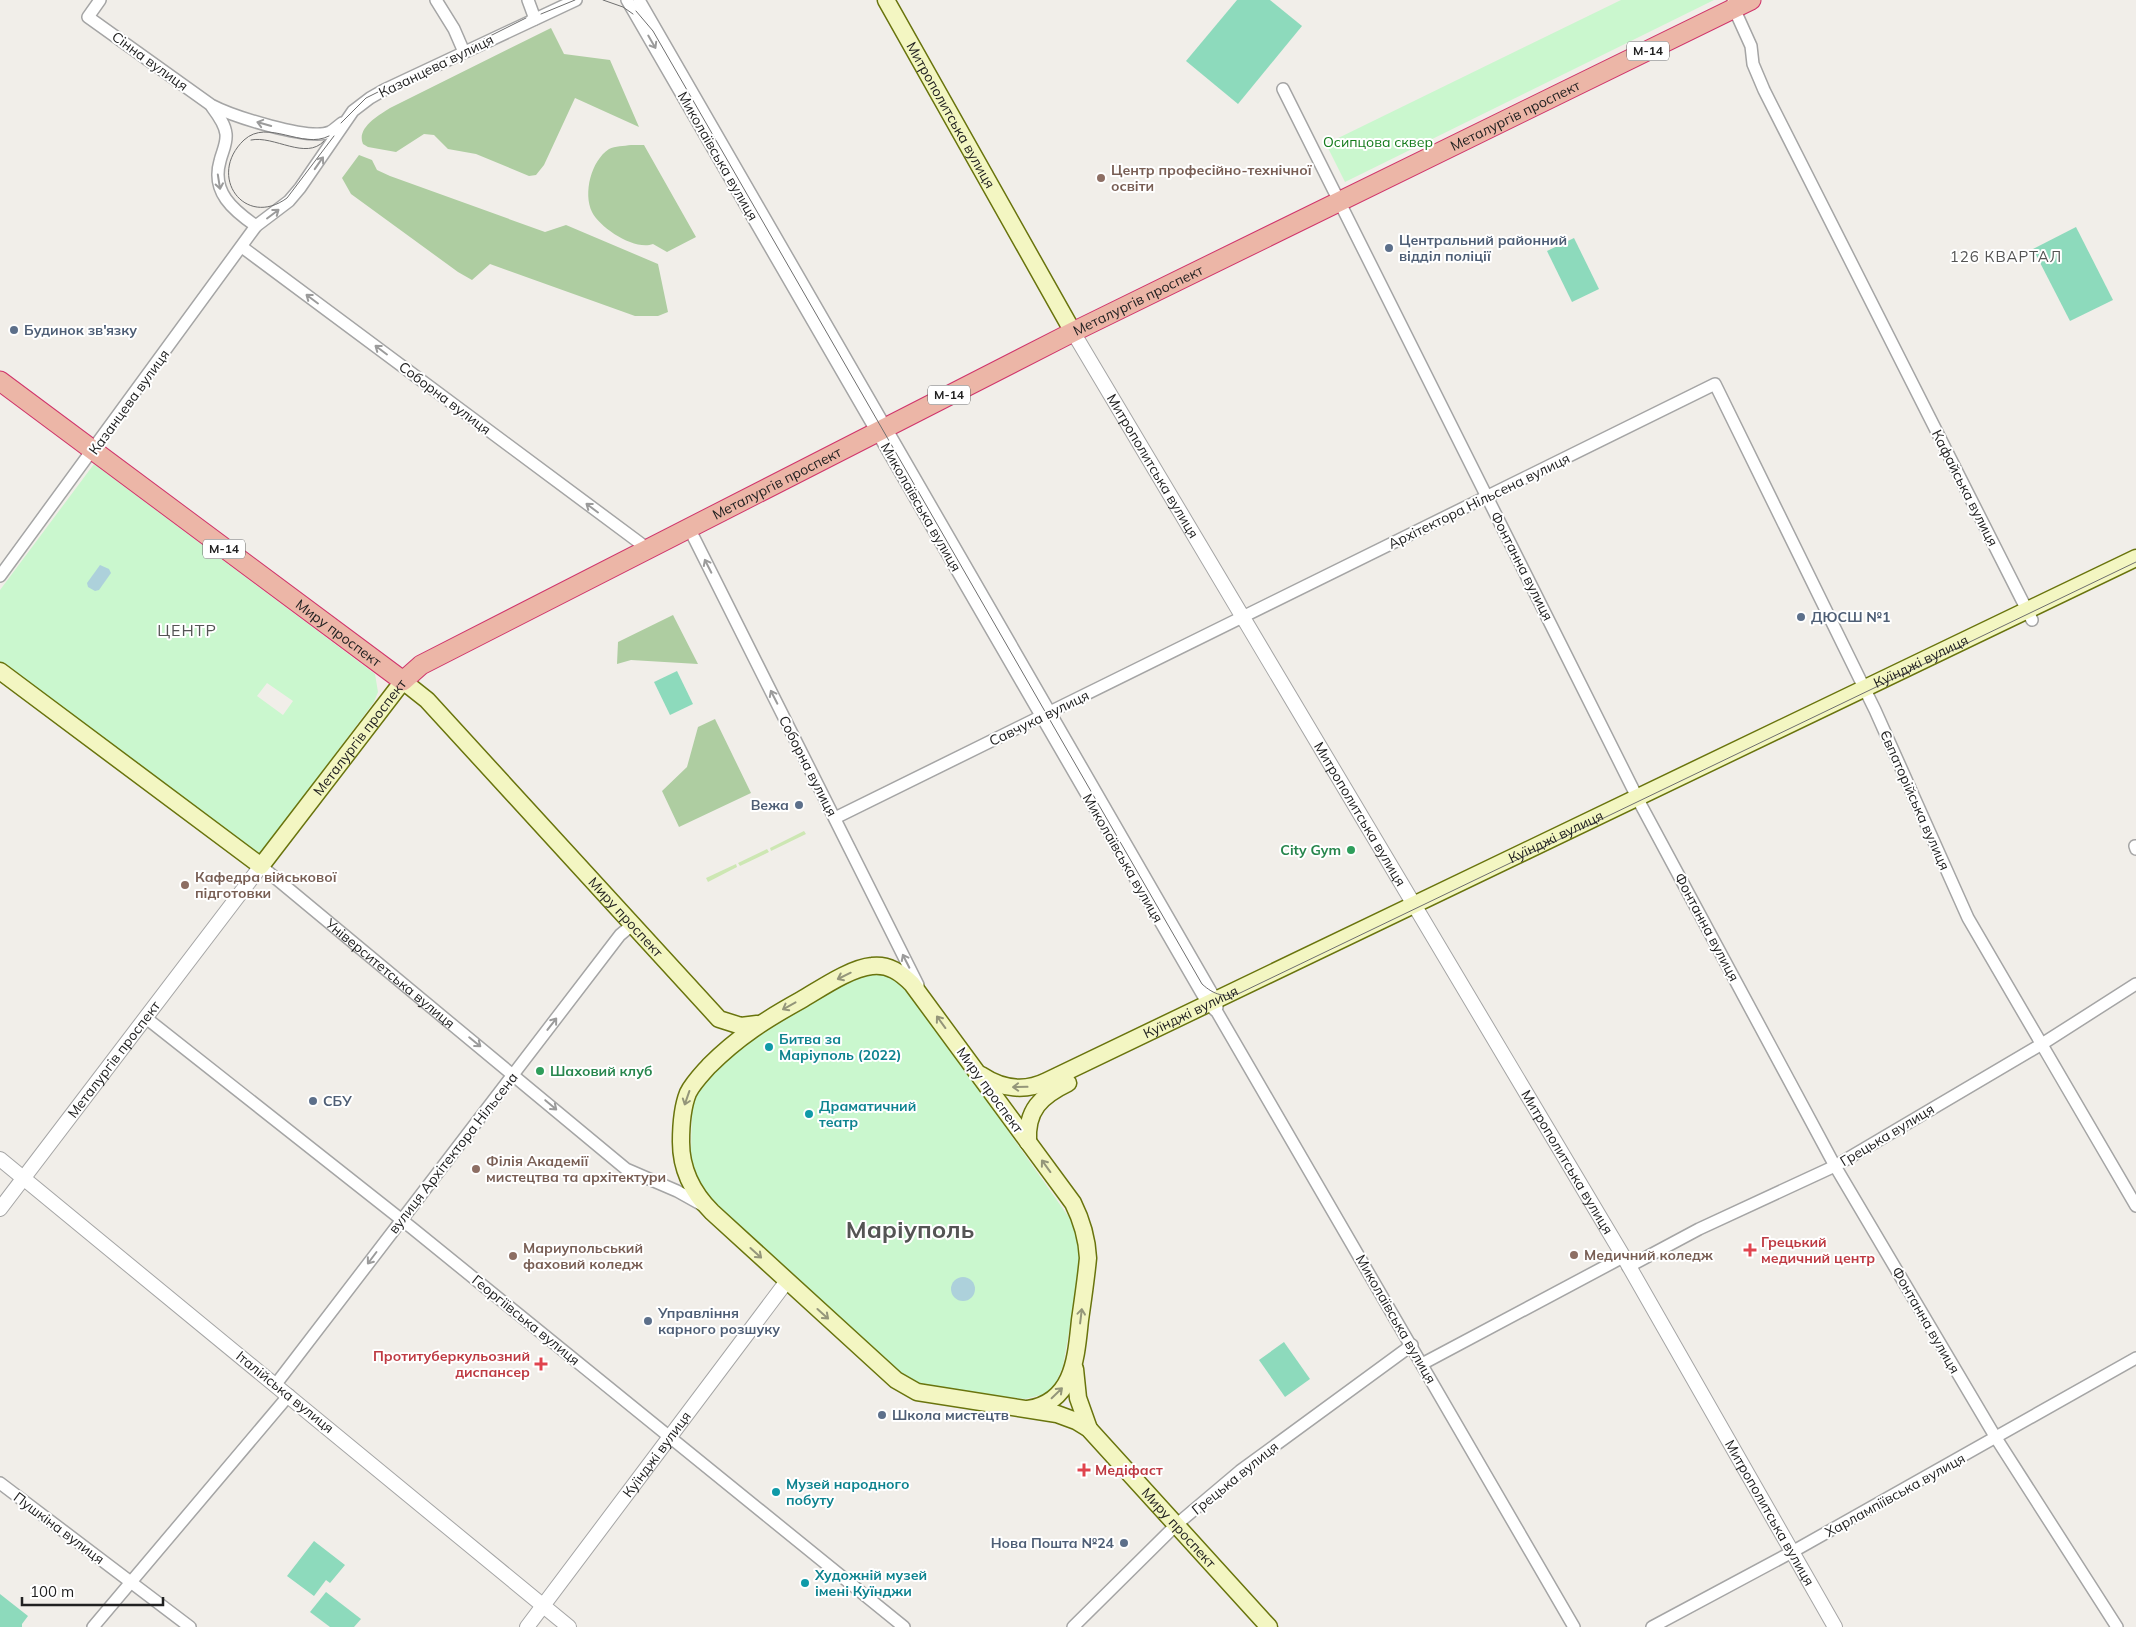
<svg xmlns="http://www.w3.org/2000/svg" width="2136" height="1627" font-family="Mulish,sans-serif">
  <rect width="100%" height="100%" fill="#f1eee9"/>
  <g fill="#cde7b3">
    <polygon points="804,831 806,834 771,851 770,848"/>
    <polygon points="767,849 769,852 740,866 738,863"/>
    <polygon points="736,864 737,867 708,882 706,878"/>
  </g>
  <g fill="#aecda1">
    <path d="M551,28l13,26 46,6 29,67 -64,-29 -31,67 -8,10 -7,1 -53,-22 -28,-5 -14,-14 -10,-1 -28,18 -28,-5 -5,-3c-7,-16 16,-29 27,-36z"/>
    <path d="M631,145h13l52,92 -29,15 -14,-8c-18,7 -53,-16 -61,-32 -9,-19 -1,-51 17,-63 6,-3 15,-3 22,-4z"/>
    <polygon points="359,155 372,160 377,170 390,176 545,232 566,225 658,264 668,312 658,316 635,316 490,264 472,280 458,272 351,194 342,178"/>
    <polygon points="673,615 698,664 631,660 617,664 618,642"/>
    <polygon points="715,719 751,793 679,827 662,791 687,767 698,727"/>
  </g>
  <g fill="#caf7ce" fill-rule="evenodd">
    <polygon points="1621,0 1714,0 1345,182 1326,144"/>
    <path d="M94,464l281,210 3,18 -4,10 -115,154 -259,-194v-72zM267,683l26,18 -10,14 -26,-19z"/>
    <path d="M875,973c18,3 26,11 38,23l160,227 8,23 -1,22 -17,98 -9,21 -9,7 -20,5 -96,-12 -10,-3 -19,-9 -184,-168 -15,-19 -8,-22 -2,-14 1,-47 5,-16 50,-50 104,-60z"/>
  </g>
  <g fill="#8ddabc">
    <polygon points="1237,0 1270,0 1302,26 1238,104 1186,61"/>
    <polygon points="2076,227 2113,300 2070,321 2033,249"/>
    <polygon points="1574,238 1599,289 1572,302 1547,251"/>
    <polygon points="677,671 693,704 670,715 654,682"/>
    <polygon points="1284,1342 1310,1379 1285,1397 1259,1360"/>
    <polygon points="314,1541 345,1565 330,1583 326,1580 314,1596 287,1576"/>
    <polygon points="326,1592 361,1619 354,1627 330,1627 310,1612"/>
    <polygon points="0,1594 28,1616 22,1624 22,1627 0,1627"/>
  </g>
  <g fill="#add1db">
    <polygon points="100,565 109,569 111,573 99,590 95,591 88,587 87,583"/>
    <circle cx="963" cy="1289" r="12"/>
  </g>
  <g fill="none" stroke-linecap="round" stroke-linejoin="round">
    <g stroke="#a5a5a5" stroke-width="14">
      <g id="minor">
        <path d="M100,0l-12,17 123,88c21,11 98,36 119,27 4,-2 9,-7 12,-9"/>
        <polyline points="436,0 454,29 464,52"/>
        <polyline points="528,0 535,19"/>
        <polyline points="627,0 1208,1004 1217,1012 1574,1627"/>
        <polyline points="639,0 1210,990 1216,1001 1217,1007"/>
        <polyline points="1732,4 1751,46 1753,64 1764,90 2032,620"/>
        <polyline points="1283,89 1642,807 1835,1166 1996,1438 2117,1627"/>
        <path d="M212,107c6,8 13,17 14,27 1,10 -4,18 -6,27 -9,31 13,49 36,65"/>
        <polyline points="242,247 648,549"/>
        <polyline points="689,528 918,985"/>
        <polyline points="0,576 256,226 289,201 300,188 353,111 370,98 384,90 576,0"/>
        <polyline points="835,818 1715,384 1875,710 1968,918 2136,1206"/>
        <polyline points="2135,846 2136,849"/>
        <path id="s1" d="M261,866l365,303 51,22 25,14"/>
        <polyline points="146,1018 412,1228 904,1627"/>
        <polyline points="1628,1267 1699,1229 1835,1166 2042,1044 2136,984"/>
        <polyline points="1422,1364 1623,1257"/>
        <polyline points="276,1384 620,935 632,925"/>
        <polyline points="0,1483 190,1627"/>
        <polyline points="93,1627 289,1395"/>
        <polyline points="1073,1627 1176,1525 1240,1471 1412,1345"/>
        <polyline points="1652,1627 1792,1552 2136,1358"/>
      </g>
    </g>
    <g stroke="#a5a5a5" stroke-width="16">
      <g id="tertiary">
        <path id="s2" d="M1073,332l549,922 213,373"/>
        <polyline points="0,1159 569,1627"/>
        <path id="s3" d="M0,1209l261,-343"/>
        <path id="s4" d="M527,1627l260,-346"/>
      </g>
    </g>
    <g stroke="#69740d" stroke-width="19">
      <g id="secondary">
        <path id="s5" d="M886,0l187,332"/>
        <path id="s6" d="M0,671l261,195 142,-185 24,19 292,319 22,7 16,-2"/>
        <path id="s7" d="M981,1075c21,14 44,17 66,6l1089,-523"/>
        <path d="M1028,1142c-2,-32 13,-46 40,-59"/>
        <polyline points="1075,1369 1078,1398 1089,1429"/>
        <path id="s8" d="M1028,1409c46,-7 48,-52 52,-89 3,-21 6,-41 8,-62 -1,-20 -6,-37 -15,-55l-161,-219c-11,-11 -23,-20 -40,-18 -22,2 -52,23 -71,34 -36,20 -63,37 -92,66 -8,9 -16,17 -21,27 -6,15 -7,33 -7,49 0,28 11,50 31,70l184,168 21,12 140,22 19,7 13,8 180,198"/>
      </g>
    </g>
    <g stroke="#d0356b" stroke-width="21">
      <g id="trunk">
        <path id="s9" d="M0,381l403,300 18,-16 652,-333 678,-332"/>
      </g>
    </g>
    <use href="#minor" stroke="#fff" stroke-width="11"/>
    <use href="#tertiary" stroke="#fff" stroke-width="14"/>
    <use href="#secondary" stroke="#f3f6c2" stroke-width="16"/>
    <use href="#trunk" stroke="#ecb6a7" stroke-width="19"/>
    <g stroke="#6f6f6f" stroke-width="1">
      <polyline points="603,0 623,7 633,14"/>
      <path d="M636,11l17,20 549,953c12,11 23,14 38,9l896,-431"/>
      <polyline points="541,14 575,0"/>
      <polyline points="470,46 526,18"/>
      <polyline points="341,123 366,98 456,53"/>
      <path d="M329,136c-27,14 -61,-18 -85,4 -38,36 1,89 43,58l47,-62"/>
      <path d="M251,140c23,-5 55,21 73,1"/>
    </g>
  </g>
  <defs><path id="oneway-shaft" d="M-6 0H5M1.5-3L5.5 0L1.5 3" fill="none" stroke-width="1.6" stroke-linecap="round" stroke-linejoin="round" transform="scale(1.25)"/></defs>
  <g stroke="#9b9b9b">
    <use href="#oneway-shaft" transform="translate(652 42) rotate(60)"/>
    <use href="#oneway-shaft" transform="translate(264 124) rotate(-164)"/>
    <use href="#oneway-shaft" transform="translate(319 163) rotate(-55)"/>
    <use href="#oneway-shaft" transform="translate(219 182) rotate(81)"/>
    <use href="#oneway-shaft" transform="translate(273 214) rotate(-37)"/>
    <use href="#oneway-shaft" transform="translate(312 299) rotate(-143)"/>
    <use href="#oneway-shaft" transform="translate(381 350) rotate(-143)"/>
    <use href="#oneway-shaft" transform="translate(592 508) rotate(-143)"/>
    <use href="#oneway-shaft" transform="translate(708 566) rotate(-117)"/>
    <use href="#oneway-shaft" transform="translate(774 697) rotate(-117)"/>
    <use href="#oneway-shaft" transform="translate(906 961) rotate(-117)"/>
    <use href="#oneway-shaft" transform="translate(552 1024) rotate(-52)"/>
    <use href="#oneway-shaft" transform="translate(475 1042) rotate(39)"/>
    <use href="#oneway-shaft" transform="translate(551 1105) rotate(40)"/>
    <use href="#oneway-shaft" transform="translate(372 1258) rotate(127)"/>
  </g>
  <g stroke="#94967a">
    <use href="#oneway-shaft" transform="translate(844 976) rotate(154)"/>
    <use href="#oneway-shaft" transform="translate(789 1006) rotate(151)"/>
    <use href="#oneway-shaft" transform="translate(941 1022) rotate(-126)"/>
    <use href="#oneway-shaft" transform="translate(1020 1087) rotate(179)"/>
    <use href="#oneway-shaft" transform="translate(687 1098) rotate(109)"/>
    <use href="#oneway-shaft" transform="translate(1046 1166) rotate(-126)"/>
    <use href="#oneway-shaft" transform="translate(756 1253) rotate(42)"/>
    <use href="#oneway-shaft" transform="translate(823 1314) rotate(42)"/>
    <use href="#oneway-shaft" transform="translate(1081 1316) rotate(-83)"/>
    <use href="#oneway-shaft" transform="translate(1057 1393) rotate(-44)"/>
  </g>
  <g fill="#8d6e63" stroke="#fff" stroke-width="2">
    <circle cx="1101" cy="178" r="5"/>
    <circle cx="185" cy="885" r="5"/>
    <circle cx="476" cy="1169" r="5"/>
    <circle cx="1574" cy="1255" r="5"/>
    <circle cx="513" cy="1256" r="5"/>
  </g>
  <g fill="#5c6f8a" stroke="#fff" stroke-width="2">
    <circle cx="1389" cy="248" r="5"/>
    <circle cx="14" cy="330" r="5"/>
    <circle cx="1801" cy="617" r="5"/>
    <circle cx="799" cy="805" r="5"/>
    <circle cx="313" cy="1101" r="5"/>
    <circle cx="648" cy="1321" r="5"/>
    <circle cx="882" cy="1415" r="5"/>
    <circle cx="1124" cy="1543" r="5"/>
  </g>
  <g fill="#2e9e5b" stroke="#fff" stroke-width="2">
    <circle cx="1351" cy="850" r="5"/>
    <circle cx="540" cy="1071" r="5"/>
  </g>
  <g fill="#0f9aa8" stroke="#fff" stroke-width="2">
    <circle cx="769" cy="1047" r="5"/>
    <circle cx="809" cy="1114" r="5"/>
    <circle cx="776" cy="1492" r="5"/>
    <circle cx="805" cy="1583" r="5"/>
  </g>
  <g fill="#e0444e" stroke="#fff" stroke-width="2">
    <path d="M1747.5 1242.5h5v5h5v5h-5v5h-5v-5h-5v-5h5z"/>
    <path d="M538.5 1356.5h5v5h5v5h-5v5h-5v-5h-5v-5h5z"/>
    <path d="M1081.5 1462.5h5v5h5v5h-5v5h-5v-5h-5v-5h5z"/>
  </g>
  <g text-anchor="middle" stroke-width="4" stroke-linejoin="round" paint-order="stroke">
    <g fill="#fff" stroke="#646464" stroke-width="1">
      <rect x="1627" y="41.5" width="42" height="19" rx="4"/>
      <rect x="928" y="385.5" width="42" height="19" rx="4"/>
      <rect x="203" y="539.5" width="42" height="19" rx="4"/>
    </g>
    <g font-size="12" font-weight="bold" fill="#212121">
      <text x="1648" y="55">М-14</text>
      <text x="949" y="399">М-14</text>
      <text x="224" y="553">М-14</text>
    </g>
    <g font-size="14" fill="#212121" stroke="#fff">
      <text transform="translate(150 61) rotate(36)" y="5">Сінна вулиця</text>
      <text transform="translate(436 66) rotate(-26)" y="5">Казанцева вулиця</text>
      <text dy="5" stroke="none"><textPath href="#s5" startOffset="132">Митрополитська вулиця</textPath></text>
      <text dy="5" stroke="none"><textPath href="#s9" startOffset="1751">Металургів проспект</textPath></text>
      <text transform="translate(718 156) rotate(60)" y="5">Миколаївська вулиця</text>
      <text dy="5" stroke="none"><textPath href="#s9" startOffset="1331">Металургів проспект</textPath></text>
      <text transform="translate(445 398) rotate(37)" y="5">Соборна вулиця</text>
      <text transform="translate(129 402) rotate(-54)" y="5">Казанцева вулиця</text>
      <text dy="5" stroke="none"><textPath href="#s2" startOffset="156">Митрополитська вулиця</textPath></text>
      <text dy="5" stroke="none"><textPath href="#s9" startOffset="926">Металургів проспект</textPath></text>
      <text transform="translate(1965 488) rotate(63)" y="5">Кафайська вулиця</text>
      <text transform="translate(1479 501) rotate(-26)" y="5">Архітектора Нільсена вулиця</text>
      <text transform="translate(921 507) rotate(60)" y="5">Миколаївська вулиця</text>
      <text transform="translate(1522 566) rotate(63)" y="5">Фонтанна вулиця</text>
      <text dy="5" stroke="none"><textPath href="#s9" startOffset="422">Миру проспект</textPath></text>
      <text dy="5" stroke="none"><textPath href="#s7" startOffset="1039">Куїнджі вулиця</textPath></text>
      <text transform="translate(1039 718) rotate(-26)" y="5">Савчука вулиця</text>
      <text dy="5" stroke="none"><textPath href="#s6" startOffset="488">Металургів проспект</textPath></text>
      <text transform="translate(808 766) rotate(63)" y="5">Соборна вулиця</text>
      <text transform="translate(1915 800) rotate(66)" y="5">Євпаторійська вулиця</text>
      <text dy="5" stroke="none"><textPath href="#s2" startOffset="561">Митрополитська вулиця</textPath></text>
      <text dy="5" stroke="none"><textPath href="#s7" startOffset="634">Куїнджі вулиця</textPath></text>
      <text transform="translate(1123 858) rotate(60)" y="5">Миколаївська вулиця</text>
      <text dy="5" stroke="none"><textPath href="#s6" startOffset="884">Миру проспект</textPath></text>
      <text transform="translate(1707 927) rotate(62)" y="5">Фонтанна вулиця</text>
      <text dy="5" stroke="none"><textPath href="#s1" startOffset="168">Університетська вулиця</textPath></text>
      <text dy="5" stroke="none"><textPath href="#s7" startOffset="229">Куїнджі вулиця</textPath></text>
      <text dy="5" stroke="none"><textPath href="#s3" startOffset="188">Металургів проспект</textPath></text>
      <text transform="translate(990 1090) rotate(54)" y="5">Миру проспект</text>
      <text transform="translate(1887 1135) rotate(-31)" y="5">Грецька вулиця</text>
      <text transform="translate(453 1153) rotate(-52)" y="5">вулиця Архітектора Нільсена</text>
      <text dy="5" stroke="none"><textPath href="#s2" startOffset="966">Митрополитська вулиця</textPath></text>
      <text transform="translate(1396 1319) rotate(60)" y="5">Миколаївська вулиця</text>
      <text transform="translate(526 1320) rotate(39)" y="5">Георгіївська вулиця</text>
      <text transform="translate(1926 1320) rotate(60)" y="5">Фонтанна вулиця</text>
      <text transform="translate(285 1392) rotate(39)" y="5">Італійська вулиця</text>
      <text dy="5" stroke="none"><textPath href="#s4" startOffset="216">Куїнджі вулиця</textPath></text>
      <text transform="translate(1235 1478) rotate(-39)" y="5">Грецька вулиця</text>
      <text transform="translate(1895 1495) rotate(-29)" y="5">Харлампіївська вулиця</text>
      <text dy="5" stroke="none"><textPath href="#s2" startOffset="1371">Митрополитська вулиця</textPath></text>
      <text transform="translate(59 1528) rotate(37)" y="5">Пушкіна вулиця</text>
      <text dy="5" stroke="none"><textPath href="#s8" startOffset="1490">Миру проспект</textPath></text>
    </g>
    <g font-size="14" fill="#147b1c" stroke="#fff">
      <text x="1378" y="147">Осипцова сквер</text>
    </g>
    <g font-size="14" font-weight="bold" fill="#785e54" stroke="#fff" text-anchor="start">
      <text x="1111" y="175">Центр професійно-технічної<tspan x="1111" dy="16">освіти</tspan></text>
      <text x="195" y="882">Кафедра військової<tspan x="195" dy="16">підготовки</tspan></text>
      <text x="486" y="1166">Філія Академії<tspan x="486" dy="16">мистецтва та архітектури</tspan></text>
      <text x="523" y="1253">Мариупольський<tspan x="523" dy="16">фаховий коледж</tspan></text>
      <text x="1584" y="1260">Медичний коледж</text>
    </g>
    <g font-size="14" font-weight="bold" fill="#4e5e75" stroke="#fff" text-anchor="start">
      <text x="1399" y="245">Центральний районний<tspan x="1399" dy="16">відділ поліції</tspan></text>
      <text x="24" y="335">Будинок зв'язку</text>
      <text x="1811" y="622">ДЮСШ №1</text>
      <text x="789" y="810" text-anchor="end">Вежа</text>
      <text x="323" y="1106">СБУ</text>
      <text x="658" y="1318">Управління<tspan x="658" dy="16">карного розшуку</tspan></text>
      <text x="892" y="1420">Школа мистецтв</text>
      <text x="1114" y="1548" text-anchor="end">Нова Пошта №24</text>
    </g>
    <g font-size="14" font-weight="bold" fill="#27864d" stroke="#fff" text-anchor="end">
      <text x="1341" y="855">City Gym</text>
      <text x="550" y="1076" text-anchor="start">Шаховий клуб</text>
    </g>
    <g font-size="14" font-weight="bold" fill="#0d838f" stroke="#fff" text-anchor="start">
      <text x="779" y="1044">Битва за<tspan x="779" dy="16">Маріуполь (2022)</tspan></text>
      <text x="819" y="1111">Драматичний<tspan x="819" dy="16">театр</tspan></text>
      <text x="786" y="1489">Музей народного<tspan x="786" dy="16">побуту</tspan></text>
      <text x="815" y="1580">Художній музей<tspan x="815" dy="16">імені Куїнджи</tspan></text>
    </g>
    <g font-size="14" font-weight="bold" fill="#be3a42" stroke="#fff" text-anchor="start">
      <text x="1761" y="1247">Грецький<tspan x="1761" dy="16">медичний центр</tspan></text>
      <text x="530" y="1361" text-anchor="end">Протитуберкульозний<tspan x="530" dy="16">диспансер</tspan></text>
      <text x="1095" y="1475">Медіфаст</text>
    </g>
    <g font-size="15" letter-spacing="1" fill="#545454" stroke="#fff">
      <text x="2006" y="262">126 КВАРТАЛ</text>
    </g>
    <g font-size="16" letter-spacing="1" fill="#545454" stroke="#fff">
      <text x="187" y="636">ЦЕНТР</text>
    </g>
    <g font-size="24" font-weight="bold" fill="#545454" stroke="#fff">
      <text x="910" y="1238">Маріуполь</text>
    </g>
  </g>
  <path d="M22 1597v8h141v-8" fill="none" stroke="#212121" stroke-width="2.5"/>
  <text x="30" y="1597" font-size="15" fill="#212121" stroke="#ffffff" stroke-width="4" paint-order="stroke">100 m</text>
</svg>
